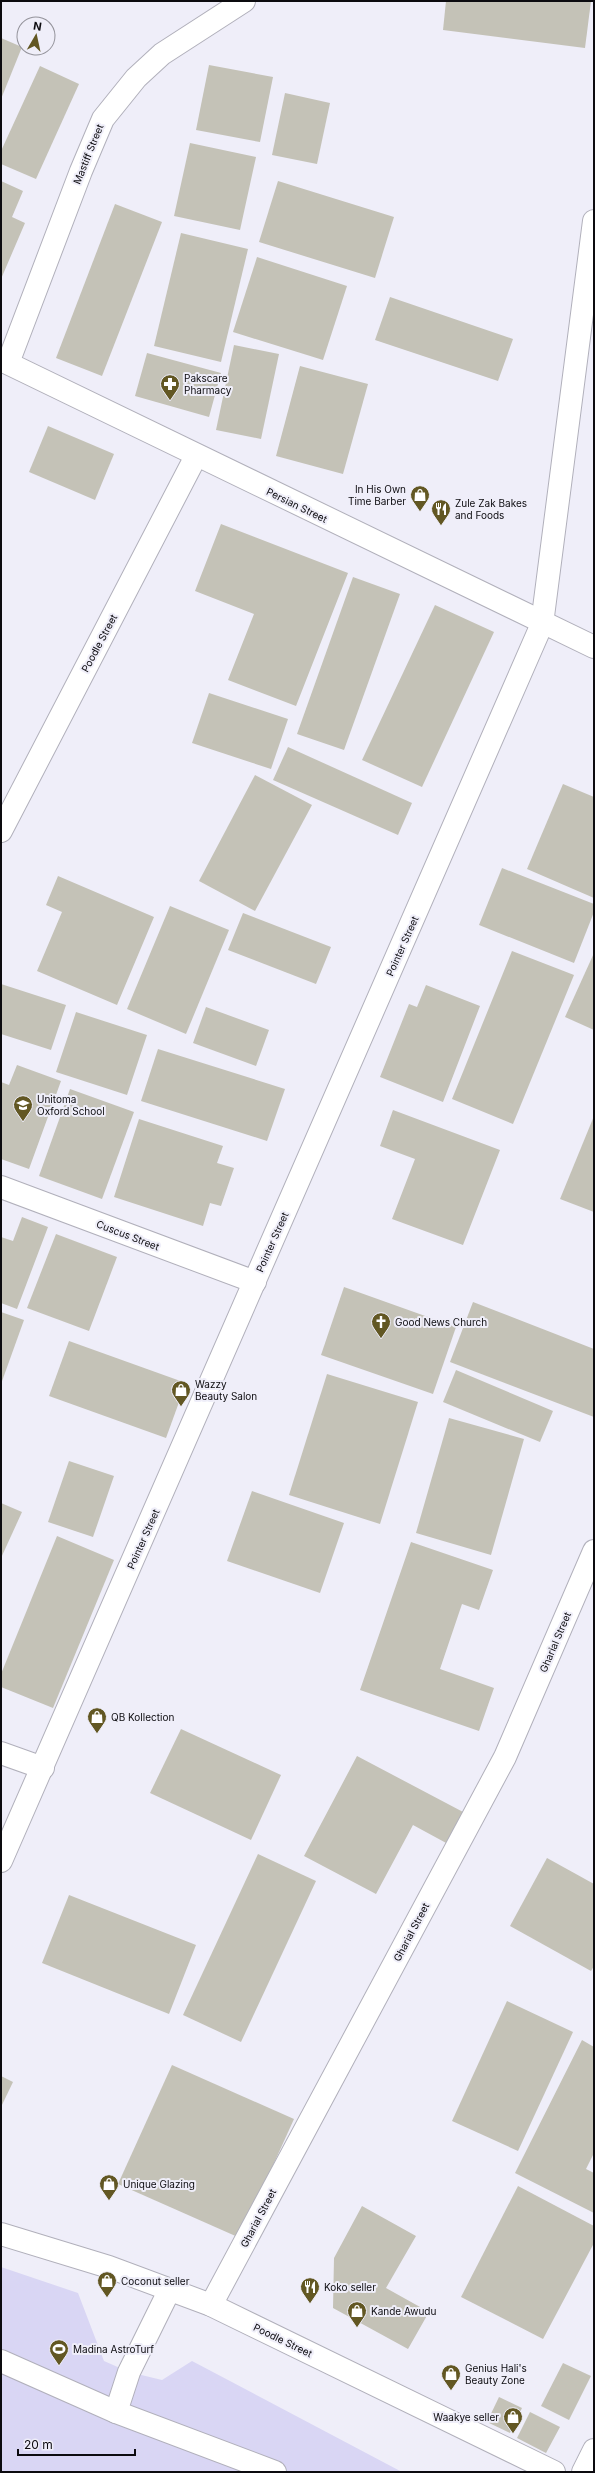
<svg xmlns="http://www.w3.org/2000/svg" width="595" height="2473" font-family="Inter,sans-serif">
  <rect width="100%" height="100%" fill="#efeef9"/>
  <polygon fill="#d9d6f4" points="1,2267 78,2293 104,2361 129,2372 162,2380 192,2361 402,2472 1,2472"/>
  <g fill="#c4c2b7">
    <polygon points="446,1 591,1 585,48 443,30"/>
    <polygon points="1,38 22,47 1,99"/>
    <polygon points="209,65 273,77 260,142 196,130"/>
    <polygon points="40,66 79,84 36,179 1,164 1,151"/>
    <polygon points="285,93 330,103 317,164 272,155"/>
    <polygon points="190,143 256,157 240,230 174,216"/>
    <polygon points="1,181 23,191 12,217 25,223 1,279"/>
    <polygon points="278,181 394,217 375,278 259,242"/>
    <polygon points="115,204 162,222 102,376 56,358"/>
    <polygon points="181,233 248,249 221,362 154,346"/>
    <polygon points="257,257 347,286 323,360 233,332"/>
    <polygon points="390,297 513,339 498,381 375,340"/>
    <polygon points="234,345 279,354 261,439 216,430"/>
    <polygon points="147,353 221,373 209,417 135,396"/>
    <polygon points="300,366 368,384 343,474 276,456"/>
    <polygon points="48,426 114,454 95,500 29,472"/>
    <polygon points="221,524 348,573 296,706 228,680 254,614 195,591"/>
    <polygon points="353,577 400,594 344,750 297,734"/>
    <polygon points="435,605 494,632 422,787 362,760"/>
    <polygon points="209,693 288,719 271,769 192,743"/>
    <polygon points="288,747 412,803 398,835 273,780"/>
    <polygon points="255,775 312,805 255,911 199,881"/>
    <polygon points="563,784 594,797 594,898 527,869"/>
    <polygon points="502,868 594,904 594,912 574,963 479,925"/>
    <polygon points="58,876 154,917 117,1005 37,971 62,912 46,905"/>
    <polygon points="170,906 229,930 186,1034 127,1009"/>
    <polygon points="243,913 331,947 316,984 228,950"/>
    <polygon points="512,951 574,975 513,1124 452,1099"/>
    <polygon points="594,953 594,1030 565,1017"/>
    <polygon points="1,984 66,1005 51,1050 1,1034"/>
    <polygon points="426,985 480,1006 443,1102 380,1077 409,1004 417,1007"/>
    <polygon points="206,1007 269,1030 256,1066 193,1043"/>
    <polygon points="76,1012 147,1035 127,1095 56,1072"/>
    <polygon points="158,1049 285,1089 267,1141 141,1101"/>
    <polygon points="17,1065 61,1081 29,1169 1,1159 1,1082 9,1085"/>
    <polygon points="70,1089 134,1112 102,1199 39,1176"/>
    <polygon points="393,1110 500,1150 463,1245 392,1219 415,1159 380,1146"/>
    <polygon points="594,1116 594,1212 560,1199"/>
    <polygon points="139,1119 223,1146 217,1163 234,1168 221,1206 210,1203 203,1226 114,1197"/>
    <polygon points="22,1217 48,1227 17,1309 1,1303 1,1237 13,1241"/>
    <polygon points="56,1234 117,1257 89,1331 27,1308"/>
    <polygon points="344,1287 456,1327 433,1394 321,1355"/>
    <polygon points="473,1302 594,1349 594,1417 450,1362"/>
    <polygon points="1,1312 24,1320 1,1384"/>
    <polygon points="69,1341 186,1383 166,1438 49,1396"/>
    <polygon points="456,1370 553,1411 540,1442 443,1402"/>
    <polygon points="327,1374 418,1402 380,1524 289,1495"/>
    <polygon points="449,1418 524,1439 491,1555 416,1533"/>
    <polygon points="69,1461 114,1476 93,1537 48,1522"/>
    <polygon points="252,1491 344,1523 320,1593 227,1561"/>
    <polygon points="1,1503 22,1512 1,1558"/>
    <polygon points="57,1536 114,1560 53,1708 1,1687 1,1674"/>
    <polygon points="411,1542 493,1570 479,1610 462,1604 440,1669 494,1688 479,1731 360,1690"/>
    <polygon points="181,1729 281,1775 251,1840 150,1793"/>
    <polygon points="357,1756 465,1813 448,1844 413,1825 376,1894 304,1856"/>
    <polygon points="258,1854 316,1881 241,2042 183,2015"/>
    <polygon points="547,1858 594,1884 594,1966 591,1971 510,1926"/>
    <polygon points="69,1895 196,1945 169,2014 42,1963"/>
    <polygon points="507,2001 573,2032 518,2151 452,2121"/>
    <polygon points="582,2040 594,2047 594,2153 586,2169 594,2173 594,2213 515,2173"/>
    <polygon points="172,2065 294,2119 240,2238 118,2184"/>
    <polygon points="1,2076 13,2082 1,2107"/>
    <polygon points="518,2186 594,2226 594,2243 543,2339 461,2297"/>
    <polygon points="362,2206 416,2236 386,2288 429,2312 408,2349 333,2308 334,2258"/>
    <polygon points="563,2363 591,2376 569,2420 541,2406"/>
    <polygon points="499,2397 522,2408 510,2433 487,2422"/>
    <polygon points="530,2412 560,2427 546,2453 517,2438"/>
  </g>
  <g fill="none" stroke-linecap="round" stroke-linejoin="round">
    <g stroke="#b1b0bb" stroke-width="24">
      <g id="minor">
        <polyline points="1,360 594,647"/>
        <polyline points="8,363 81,171 103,119 136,78 162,54 244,1"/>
        <polyline points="1,831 196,456"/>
        <polyline points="1,1187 255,1282"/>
        <polyline points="1,1753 43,1768"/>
        <polyline points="1,1861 542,624 594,221"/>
        <polyline points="1,2234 109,2267 211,2305 554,2472"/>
        <polyline points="211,2305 505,1757 594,1551"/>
        <polyline points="1,2361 116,2412 275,2472"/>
        <polyline points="116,2412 129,2372 169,2291"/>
        <polyline points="583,2472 594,2450"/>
      </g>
    </g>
    <use href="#minor" stroke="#fff" stroke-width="22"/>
  </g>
  <defs>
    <g id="pharmacy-pin" transform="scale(1)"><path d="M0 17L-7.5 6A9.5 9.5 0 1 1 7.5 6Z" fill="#625723" stroke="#efeef9"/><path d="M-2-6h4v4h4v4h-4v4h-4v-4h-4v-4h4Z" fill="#fff"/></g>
    <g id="shop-pin" transform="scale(1)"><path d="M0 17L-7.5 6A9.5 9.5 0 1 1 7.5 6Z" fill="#625723" stroke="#efeef9"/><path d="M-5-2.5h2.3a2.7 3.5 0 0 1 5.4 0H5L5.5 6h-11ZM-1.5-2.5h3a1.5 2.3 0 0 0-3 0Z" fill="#fff"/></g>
    <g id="restaurant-pin" transform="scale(1)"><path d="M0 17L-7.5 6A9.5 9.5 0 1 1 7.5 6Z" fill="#625723" stroke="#efeef9"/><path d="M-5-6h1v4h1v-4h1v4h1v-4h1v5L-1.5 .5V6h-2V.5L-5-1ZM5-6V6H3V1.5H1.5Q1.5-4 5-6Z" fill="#fff"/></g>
    <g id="school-pin" transform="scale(1)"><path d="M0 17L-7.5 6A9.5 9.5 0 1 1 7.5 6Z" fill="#625723" stroke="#efeef9"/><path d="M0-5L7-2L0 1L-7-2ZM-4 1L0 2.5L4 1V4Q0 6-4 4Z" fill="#fff"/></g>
    <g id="church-pin" transform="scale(1)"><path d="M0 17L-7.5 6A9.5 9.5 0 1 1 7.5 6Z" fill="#625723" stroke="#efeef9"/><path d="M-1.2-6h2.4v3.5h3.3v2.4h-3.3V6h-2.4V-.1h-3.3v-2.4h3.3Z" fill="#fff"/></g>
    <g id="stadium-pin" transform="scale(1)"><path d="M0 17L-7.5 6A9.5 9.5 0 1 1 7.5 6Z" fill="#625723" stroke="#efeef9"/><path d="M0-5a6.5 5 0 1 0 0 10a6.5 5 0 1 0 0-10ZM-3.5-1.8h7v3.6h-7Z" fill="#fff"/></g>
  </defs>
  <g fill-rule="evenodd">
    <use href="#pharmacy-pin" x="170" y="384"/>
    <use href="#shop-pin" x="420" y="495"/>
    <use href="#restaurant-pin" x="441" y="509"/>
    <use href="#school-pin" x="23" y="1105"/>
    <use href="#church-pin" x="381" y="1322"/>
    <use href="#shop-pin" x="181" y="1390"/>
    <use href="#shop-pin" x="97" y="1717"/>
    <use href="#shop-pin" x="109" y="2184"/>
    <use href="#shop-pin" x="107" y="2281"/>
    <use href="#restaurant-pin" x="310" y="2287"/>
    <use href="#shop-pin" x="357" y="2311"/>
    <use href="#stadium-pin" x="59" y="2349"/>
    <use href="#shop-pin" x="451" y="2374"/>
    <use href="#shop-pin" x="513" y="2417"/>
  </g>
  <g text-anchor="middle" stroke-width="4" stroke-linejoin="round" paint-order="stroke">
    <g font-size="10" fill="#0c0b0f" stroke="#efeef9">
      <text transform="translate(88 154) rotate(-68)" y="4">Mastiff Street</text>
      <text transform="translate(297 505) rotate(26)" y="4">Persian Street</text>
      <text transform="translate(99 643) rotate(-62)" y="4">Poodle Street</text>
      <text transform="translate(402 946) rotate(-66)" y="4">Pointer Street</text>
      <text transform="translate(128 1235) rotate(21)" y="4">Cuscus Street</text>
      <text transform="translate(272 1242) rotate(-66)" y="4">Pointer Street</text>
      <text transform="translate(143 1539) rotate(-66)" y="4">Pointer Street</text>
      <text transform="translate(555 1642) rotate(-67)" y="4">Gharial Street</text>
      <text transform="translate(411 1932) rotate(-62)" y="4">Gharial Street</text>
      <text transform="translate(258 2218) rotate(-62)" y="4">Gharial Street</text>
      <text transform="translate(283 2340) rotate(26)" y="4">Poodle Street</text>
    </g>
    <g font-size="10" fill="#0c0b0f" stroke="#efeef9" text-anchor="start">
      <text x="184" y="382">Pakscare<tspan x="184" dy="12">Pharmacy</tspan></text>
      <text x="406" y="493" text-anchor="end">In His Own<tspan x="406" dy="12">Time Barber</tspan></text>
      <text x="455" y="507">Zule Zak Bakes<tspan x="455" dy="12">and Foods</tspan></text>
      <text x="37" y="1103">Unitoma<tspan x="37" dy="12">Oxford School</tspan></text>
      <text x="395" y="1326">Good News Church</text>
      <text x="195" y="1388">Wazzy<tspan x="195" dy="12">Beauty Salon</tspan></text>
      <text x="111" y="1721">QB Kollection</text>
      <text x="123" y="2188">Unique Glazing</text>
      <text x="121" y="2285">Coconut seller</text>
      <text x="324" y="2291">Koko seller</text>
      <text x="371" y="2315">Kande Awudu</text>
      <text x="73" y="2353">Madina AstroTurf</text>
      <text x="465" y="2372">Genius Hali's<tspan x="465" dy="12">Beauty Zone</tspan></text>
      <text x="499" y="2421" text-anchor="end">Waakye seller</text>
    </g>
  </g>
  <rect width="595" height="2473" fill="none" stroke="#0c0b0f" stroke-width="4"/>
  <g transform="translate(36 36) rotate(9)"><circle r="19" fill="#efeef9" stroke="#94939b"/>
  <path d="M0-3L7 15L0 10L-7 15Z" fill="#625723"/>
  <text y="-6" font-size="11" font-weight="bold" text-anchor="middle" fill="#0c0b0f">N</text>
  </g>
  <path d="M18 2449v6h117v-6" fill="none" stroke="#0c0b0f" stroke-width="2"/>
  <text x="24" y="2449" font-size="12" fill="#0c0b0f" stroke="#efeef9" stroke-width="3" paint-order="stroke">20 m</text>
</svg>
